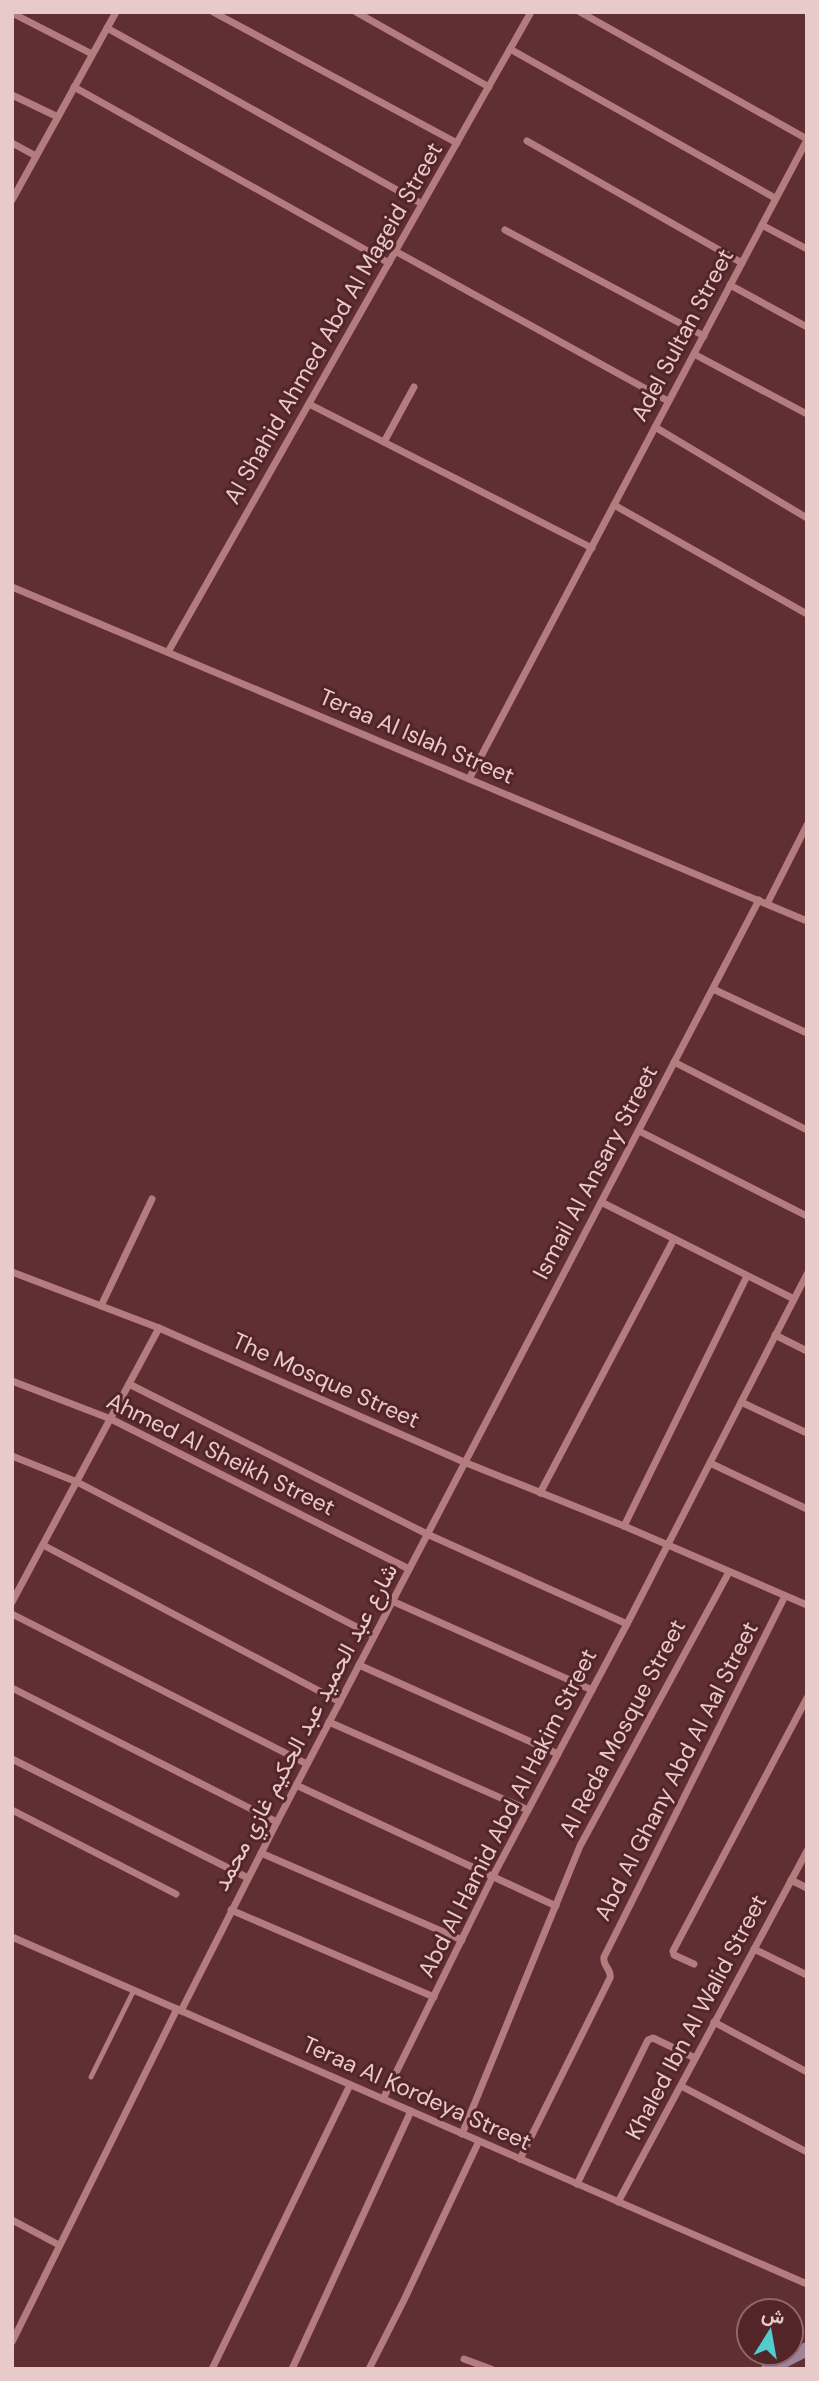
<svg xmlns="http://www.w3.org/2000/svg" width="819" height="2381" font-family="'DM Sans',Vazirmatn,sans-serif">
  <rect width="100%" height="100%" fill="#5f2f33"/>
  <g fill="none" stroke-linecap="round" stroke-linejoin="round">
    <polyline stroke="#b47c7e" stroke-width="5" points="91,2077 134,1990"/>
    <g stroke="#b47c7e" stroke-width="7">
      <polyline points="213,12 457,143"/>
      <polyline points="356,12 489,87"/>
      <polyline points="580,12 807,139"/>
      <polyline points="12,13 92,54"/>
      <polyline points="107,28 422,204"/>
      <polyline points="510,49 775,198"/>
      <polyline points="74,87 389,263"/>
      <polyline points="12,95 58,117"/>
      <polyline points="527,141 742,263"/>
      <polyline points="12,143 36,156"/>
      <polyline points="12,200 116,12"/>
      <polyline points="762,225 807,249"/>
      <polyline points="505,230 704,336"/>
      <polyline points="395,251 668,401"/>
      <polyline points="730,285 807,327"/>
      <polyline points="694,354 807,414"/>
      <polyline points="309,404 592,548"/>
      <polyline points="655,427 807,518"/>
      <polyline points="384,442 414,387"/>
      <polyline points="614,505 807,614"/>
      <polyline points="12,587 807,921"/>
      <polyline points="168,652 531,12"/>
      <polyline points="469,779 807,140"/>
      <polyline points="767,904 807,825"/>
      <polyline points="713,989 807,1033"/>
      <polyline points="674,1062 807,1130"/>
      <polyline points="639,1131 807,1216"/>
      <polyline points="601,1202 794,1299"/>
      <polyline points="12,1272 159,1328 464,1462 624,1526 807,1605"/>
      <polyline points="101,1306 152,1199"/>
      <polyline points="775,1335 807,1351"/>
      <polyline points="12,1381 111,1419 409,1569"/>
      <polyline points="129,1384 427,1534 627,1624"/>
      <polyline points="741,1402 807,1433"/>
      <polyline points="12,1456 77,1482 374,1636"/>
      <polyline points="710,1463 807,1509"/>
      <polyline points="540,1493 674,1239"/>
      <polyline points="624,1526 747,1276"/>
      <polyline points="43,1545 340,1702"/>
      <polyline points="392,1601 592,1690"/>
      <polyline points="12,1602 159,1328"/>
      <polyline points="12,1614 307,1764"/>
      <polyline points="359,1665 558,1754"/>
      <polyline points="12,1688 277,1822"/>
      <polyline points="329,1722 528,1810"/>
      <polyline points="12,1759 248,1878"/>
      <polyline points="296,1785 556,1906"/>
      <polyline points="12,1810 176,1894"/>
      <polyline points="261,1853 462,1940"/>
      <polyline points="791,1880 807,1888"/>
      <polyline points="231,1910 434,1997"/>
      <polyline points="12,1937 807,2284"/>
      <polyline points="754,1949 807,1975"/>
      <polyline points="694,1964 674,1955 673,1951 807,1698"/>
      <polyline points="181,2011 277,1822 759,900"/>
      <polyline points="714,2022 807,2072"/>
      <polyline points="681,2086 807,2152"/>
      <polyline points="383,2099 493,1876 627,1624 807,1274"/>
      <polyline points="462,2134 580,1846 729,1572"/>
      <path d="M520,2159l90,-181c2,-9 -8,-12 -6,-21l181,-361"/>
      <polyline points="577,2184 648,2040 653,2038 695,2058"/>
      <polyline points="618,2202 807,1851"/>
      <polyline points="12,2220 59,2245"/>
      <polyline points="12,2342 177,2009"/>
      <polyline points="464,2359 491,2369"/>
      <polyline points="212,2369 350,2085"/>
      <polyline points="292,2369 411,2111"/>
      <polyline points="369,2369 404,2300 479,2141"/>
    </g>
    <polyline stroke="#9d8397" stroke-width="14" points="768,2369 807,2349"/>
  </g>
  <g text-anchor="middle" stroke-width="6" stroke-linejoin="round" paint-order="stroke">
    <g font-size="23" fill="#e8caca" stroke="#532529">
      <text transform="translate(333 323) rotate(-60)" y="8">Al Shahid Ahmed Abd Al Mageid Street</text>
      <text transform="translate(682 335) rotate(-62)" y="8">Adel Sultan Street</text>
      <text transform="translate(417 736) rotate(23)" y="8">Teraa Al Islah Street</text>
      <text transform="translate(595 1172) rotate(-62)" y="8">Ismail Al Ansary Street</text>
      <text transform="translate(326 1380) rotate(24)" y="8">The Mosque Street</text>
      <text transform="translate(221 1454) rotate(26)" y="8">Ahmed Al Sheikh Street</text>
      <text transform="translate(305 1727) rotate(-62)" y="8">شارع عبد الحميد عبد الحكيم غازي محمد</text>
      <text transform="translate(622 1728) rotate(-62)" y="8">Al Reda Mosque Street</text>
      <text transform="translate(676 1771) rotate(-63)" y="8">Abd Al Ghany Abd Al Aal Street</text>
      <text transform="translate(507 1813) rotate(-63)" y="8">Abd Al Hamid Abd Al Hakim Street</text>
      <text transform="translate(696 2017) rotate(-62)" y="8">Khaled Ibn Al Walid Street</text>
      <text transform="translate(417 2093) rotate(24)" y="8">Teraa Al Kordeya Street</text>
    </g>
  </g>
  <rect width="819" height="2381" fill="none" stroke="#e8caca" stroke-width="28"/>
  <g transform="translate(770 2332) rotate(11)"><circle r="33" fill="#532529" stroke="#8f6769" stroke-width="2"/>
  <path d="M0-5L12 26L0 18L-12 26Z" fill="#52cdce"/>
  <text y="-10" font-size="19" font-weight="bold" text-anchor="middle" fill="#e8caca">ش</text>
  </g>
</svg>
